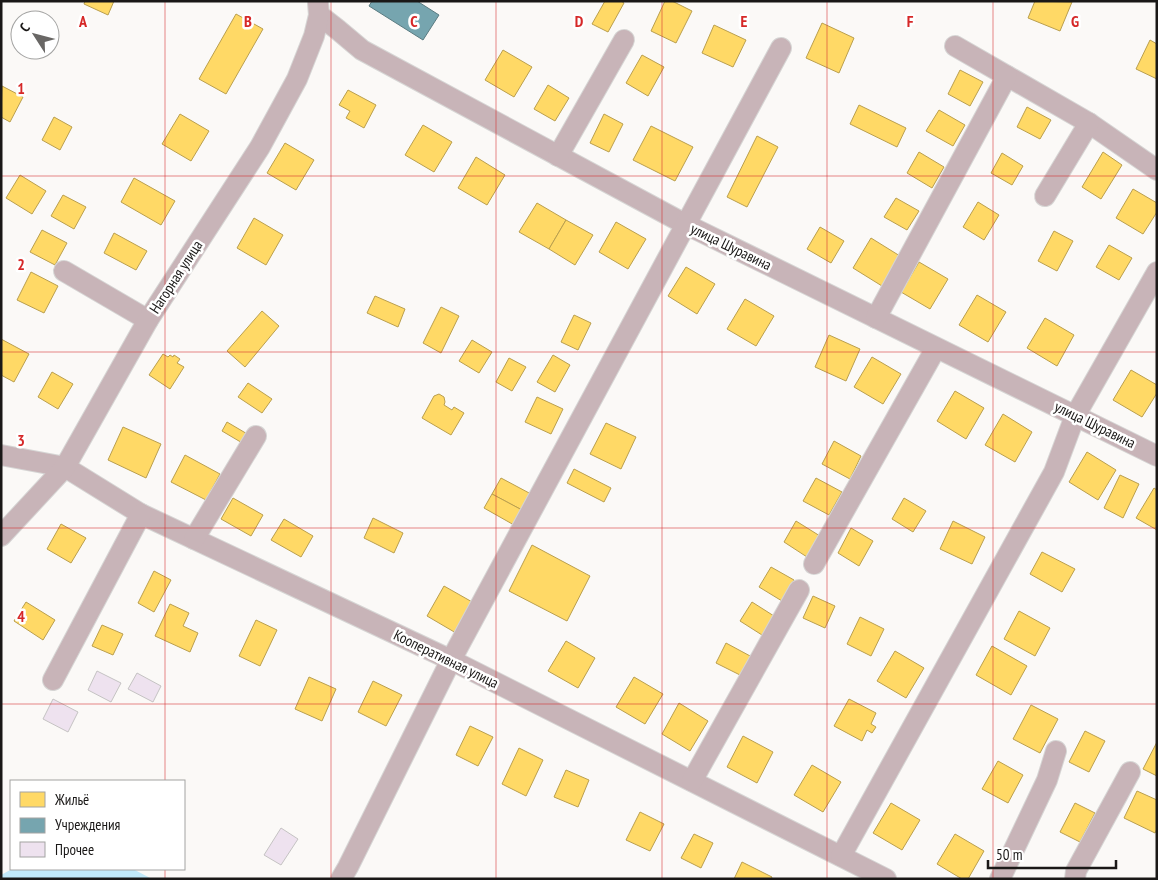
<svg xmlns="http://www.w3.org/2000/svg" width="1158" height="880" font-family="'PT Sans Narrow',sans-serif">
  <rect width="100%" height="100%" fill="#fbf9f7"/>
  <polygon fill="#c2eafa" points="12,869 133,869 152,879 1,879 1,875"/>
  <g fill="#ffd966" stroke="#ba9f4e">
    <polygon points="85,1 114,1 108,15 84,4"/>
    <polygon points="605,1 621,1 624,3 608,32 592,24"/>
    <polygon points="665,1 672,1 692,11 676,43 651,31"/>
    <polygon points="1035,1 1072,2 1060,31 1028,18"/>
    <polygon points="236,14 263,29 226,94 199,79"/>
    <polygon points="822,23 854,38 839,73 806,58"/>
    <polygon points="714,25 746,40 733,67 702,53"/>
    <polygon points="1150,40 1157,44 1157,79 1136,69"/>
    <polygon points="503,50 532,67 514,97 485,80"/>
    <polygon points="642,55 664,67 648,96 626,83"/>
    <polygon points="960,70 983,82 970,106 948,94"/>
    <polygon points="548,85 569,98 555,121 534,109"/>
    <polygon points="2,86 23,97 10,122 1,117"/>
    <polygon points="348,90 376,105 364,128 346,118 350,111 339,105"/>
    <polygon points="859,105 906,128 897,147 850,124"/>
    <polygon points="1027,107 1051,120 1040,139 1017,127"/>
    <polygon points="939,110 965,125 953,146 926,131"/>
    <polygon points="180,114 209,131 191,161 162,144"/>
    <polygon points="604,114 623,124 609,152 590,143"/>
    <polygon points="54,117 72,127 60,150 42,140"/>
    <polygon points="423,125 452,142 434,172 405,155"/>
    <polygon points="651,126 693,147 675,181 633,160"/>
    <polygon points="757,136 778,147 747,207 727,197"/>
    <polygon points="285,143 314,160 296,190 267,173"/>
    <polygon points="919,152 944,167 932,188 907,173"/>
    <polygon points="1103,152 1122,165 1101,199 1082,187"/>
    <polygon points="1002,153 1023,166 1012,185 991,173"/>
    <polygon points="476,157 505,175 487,205 458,188"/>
    <polygon points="20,175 46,191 32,214 6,198"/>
    <polygon points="134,178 175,201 161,225 121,202"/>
    <polygon points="1133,189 1157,203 1157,212 1143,234 1116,218"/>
    <polygon points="63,195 86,207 74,229 51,216"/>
    <polygon points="896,198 919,211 907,230 884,217"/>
    <polygon points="978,202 999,215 984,240 963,227"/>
    <polygon points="537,203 566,220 549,249 519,232"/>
    <polygon points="254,218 283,235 266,265 237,248"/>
    <polygon points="566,220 593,235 575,265 549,249"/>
    <polygon points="616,222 646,239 628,269 599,252"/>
    <polygon points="820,227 844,241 831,263 807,249"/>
    <polygon points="42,230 67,243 55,265 30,252"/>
    <polygon points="1054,231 1073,241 1057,271 1038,261"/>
    <polygon points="114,233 147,251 136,270 104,253"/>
    <polygon points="871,238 900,256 882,286 853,268"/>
    <polygon points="1109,245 1132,258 1119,280 1096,267"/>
    <polygon points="919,262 948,279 930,309 901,292"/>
    <polygon points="686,267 715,284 697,314 668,296"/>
    <polygon points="31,272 58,286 44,313 17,300"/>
    <polygon points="977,295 1006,312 988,342 959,325"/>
    <polygon points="375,296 405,309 398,327 367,313"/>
    <polygon points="745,299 774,316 756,346 727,329"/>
    <polygon points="441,307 459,316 441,353 423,343"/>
    <polygon points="262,311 279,326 245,367 227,351"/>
    <polygon points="574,315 591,323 578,350 561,342"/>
    <polygon points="1045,318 1074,335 1057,366 1027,348"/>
    <polygon points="829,335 860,349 846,381 815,367"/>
    <polygon points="1,339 29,354 14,382 1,375"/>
    <polygon points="472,340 492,352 479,373 459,361"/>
    <polygon points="163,354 168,357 170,355 173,357 174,355 180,359 177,363 184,367 170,389 149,375"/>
    <polygon points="553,355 570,365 555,392 537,382"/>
    <polygon points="872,357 901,374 883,404 854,387"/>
    <polygon points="509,358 526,367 512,391 496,382"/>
    <polygon points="1131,370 1157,385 1157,393 1142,417 1113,400"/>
    <polygon points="52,372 73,384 58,409 38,397"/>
    <polygon points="248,383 272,399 262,413 238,397"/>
    <polygon points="955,391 984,408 966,439 937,421"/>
    <polygon points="439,394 444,397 445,402 444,405 452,410 454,407 464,413 451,435 422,418 434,396"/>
    <polygon points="537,397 563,409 551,434 525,422"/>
    <polygon points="1003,414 1032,432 1015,462 985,445"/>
    <polygon points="227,422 249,435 244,444 222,431"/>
    <polygon points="606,423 636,437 621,469 590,454"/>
    <polygon points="123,427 161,444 146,478 108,460"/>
    <polygon points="834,441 861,456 850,479 822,464"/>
    <polygon points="1087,452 1116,470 1098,500 1069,482"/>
    <polygon points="185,455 220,474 206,500 171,482"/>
    <polygon points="574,469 611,488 604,502 567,483"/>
    <polygon points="1120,475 1139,484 1123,518 1104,508"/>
    <polygon points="501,478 531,494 522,510 492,494"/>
    <polygon points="816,478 842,492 829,515 803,501"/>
    <polygon points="1154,488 1157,490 1157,530 1136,518"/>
    <polygon points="492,494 522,510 514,525 484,508"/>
    <polygon points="233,498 263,515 251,536 221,519"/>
    <polygon points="904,498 926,511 913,532 892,519"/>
    <polygon points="373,518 403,533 394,553 364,538"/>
    <polygon points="284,519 313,536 301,557 271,540"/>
    <polygon points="796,521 820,536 807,557 784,542"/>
    <polygon points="953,521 985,537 972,564 940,549"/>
    <polygon points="61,524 86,538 71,563 47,549"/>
    <polygon points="851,528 873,541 859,566 838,553"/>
    <polygon points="532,545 590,576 567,621 509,591"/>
    <polygon points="1042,552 1075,569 1062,592 1030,574"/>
    <polygon points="771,567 794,580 782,601 759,587"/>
    <polygon points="154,571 171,580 154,612 138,603"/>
    <polygon points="444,586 474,603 456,633 427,616"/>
    <polygon points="813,596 835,606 825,628 803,618"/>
    <polygon points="26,602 55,620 43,640 14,621"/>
    <polygon points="752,602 774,616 762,635 740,621"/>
    <polygon points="170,604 189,613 183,626 198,633 190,652 155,636"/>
    <polygon points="1019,611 1050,628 1035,656 1004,639"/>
    <polygon points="860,617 884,629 871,656 847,644"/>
    <polygon points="256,620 277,630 260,666 239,656"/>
    <polygon points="102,625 123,634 113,655 92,646"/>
    <polygon points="566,641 595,658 578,688 548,671"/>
    <polygon points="726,643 752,657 742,676 716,663"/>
    <polygon points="992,646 1027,666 1011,695 976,675"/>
    <polygon points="895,651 924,668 906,698 877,681"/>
    <polygon points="309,677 336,689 322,721 295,709"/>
    <polygon points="634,677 663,694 645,724 616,707"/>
    <polygon points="373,681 402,695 386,726 358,712"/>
    <polygon points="849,699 876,713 871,724 876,727 872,733 867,730 862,741 834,726"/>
    <polygon points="679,703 708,721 690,751 662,734"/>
    <polygon points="1031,705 1058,719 1040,753 1013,739"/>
    <polygon points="470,726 493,737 478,766 456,755"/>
    <polygon points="1085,731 1105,741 1089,772 1069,762"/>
    <polygon points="743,736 773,752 757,783 727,767"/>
    <polygon points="1157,742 1157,776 1143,769"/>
    <polygon points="519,748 543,760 526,796 502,784"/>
    <polygon points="998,761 1023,775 1008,803 982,789"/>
    <polygon points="812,765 841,782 823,812 794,795"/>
    <polygon points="566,770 589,780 578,807 554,797"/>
    <polygon points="1137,791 1157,800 1157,829 1155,833 1124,818"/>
    <polygon points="891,803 920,820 902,850 873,833"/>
    <polygon points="1075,803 1095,813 1080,842 1060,832"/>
    <polygon points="640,812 664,824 650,851 626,840"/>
    <polygon points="694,834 713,843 701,868 681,858"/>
    <polygon points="955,834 984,851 968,879 962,879 937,864"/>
    <polygon points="742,862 772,877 771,879 734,879"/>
  </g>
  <polygon fill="#76a5af" stroke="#5a7b81" points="372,1 417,1 439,15 423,40 369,6"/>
  <g fill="#eee2ef" stroke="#c5c3c3">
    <polygon points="97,671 121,683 111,702 88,690"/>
    <polygon points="137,673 161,686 153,702 128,689"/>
    <polygon points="53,699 78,712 68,732 43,719"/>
    <polygon points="281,828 298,839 281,865 264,855"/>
  </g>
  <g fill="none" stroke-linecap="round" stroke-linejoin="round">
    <g stroke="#d6d5d4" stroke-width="22">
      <g id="minor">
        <polyline points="319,15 337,29 362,50 685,224 1157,456"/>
        <polyline points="955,46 1089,123 1157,170"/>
        <polyline points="558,156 624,40"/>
        <polyline points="1045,196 1089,123"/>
        <polyline points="64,271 148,320"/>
        <polyline points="876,318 1007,76"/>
        <polyline points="1,455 65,467 141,514 451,660 886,879"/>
        <polyline points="1,536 65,467 148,320 260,147 297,79 314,36 319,15 318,3"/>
        <polyline points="194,539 256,436"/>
        <polyline points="814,564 936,348"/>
        <polyline points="53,680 141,514"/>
        <polyline points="692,781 799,590"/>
        <polyline points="841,856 1054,472 1075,416 1157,272"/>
        <polyline points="341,879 348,867 451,660 781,48"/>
        <polyline points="1000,879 1047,780 1056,751"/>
        <polyline points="1075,879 1076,871 1130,772"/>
      </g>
    </g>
    <use href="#minor" stroke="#c8b4b8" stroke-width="20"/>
  </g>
  <path fill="none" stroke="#d62828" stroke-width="1" stroke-opacity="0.55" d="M165,1v780M331,1v878M496,1v878M662,1v878M827,1v878M993,1v878M1,176h1156M1,352h1156M1,528h1156M1,704h1156M165,869v10"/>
  <g text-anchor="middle" stroke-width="5" stroke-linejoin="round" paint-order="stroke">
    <g font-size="15" fill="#1a1817" stroke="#fff">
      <text transform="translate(731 247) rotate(26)" y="5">улица Шуравина</text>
      <text transform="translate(176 277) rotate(-57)" y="5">Нагорная улица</text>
      <text transform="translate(1095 425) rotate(26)" y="5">улица Шуравина</text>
      <text transform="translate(446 659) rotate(26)" y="5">Кооперативная улица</text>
    </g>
  </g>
  <g font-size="16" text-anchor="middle" font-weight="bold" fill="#d62828" stroke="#fff" stroke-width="5" stroke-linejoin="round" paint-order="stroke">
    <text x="83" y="27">A</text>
    <text x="248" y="27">B</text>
    <text x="414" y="27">C</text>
    <text x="579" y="27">D</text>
    <text x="744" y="27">E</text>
    <text x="910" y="27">F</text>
    <text x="1075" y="27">G</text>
    <text x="21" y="94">1</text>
    <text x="21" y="270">2</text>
    <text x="21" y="446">3</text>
    <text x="21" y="622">4</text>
  </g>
  <rect width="1158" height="880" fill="none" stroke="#1a1817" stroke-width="5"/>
  <rect x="10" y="780" width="175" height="90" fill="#ffffff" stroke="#a3a3a2"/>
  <rect x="20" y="792" width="25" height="15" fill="#ffd966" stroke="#a3a3a2"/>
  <text x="55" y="805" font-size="15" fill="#1a1817">Жильё</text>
  <rect x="20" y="818" width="25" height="15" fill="#76a5af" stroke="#a3a3a2"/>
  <text x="55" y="830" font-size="15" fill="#1a1817">Учреждения</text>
  <rect x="20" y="842" width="25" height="15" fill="#eee2ef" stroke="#a3a3a2"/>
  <text x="55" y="855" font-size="15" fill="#1a1817">Прочее</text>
  <g transform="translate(35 35) rotate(306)"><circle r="24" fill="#ffffff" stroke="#a3a3a2"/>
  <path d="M0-4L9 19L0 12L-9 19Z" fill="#696765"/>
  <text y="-8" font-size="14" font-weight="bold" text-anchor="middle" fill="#1a1817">С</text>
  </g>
  <path d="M988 860v8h128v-8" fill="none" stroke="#1a1817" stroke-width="2.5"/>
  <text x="996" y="860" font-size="15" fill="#1a1817" stroke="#ffffff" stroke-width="4" paint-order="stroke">50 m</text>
</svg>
